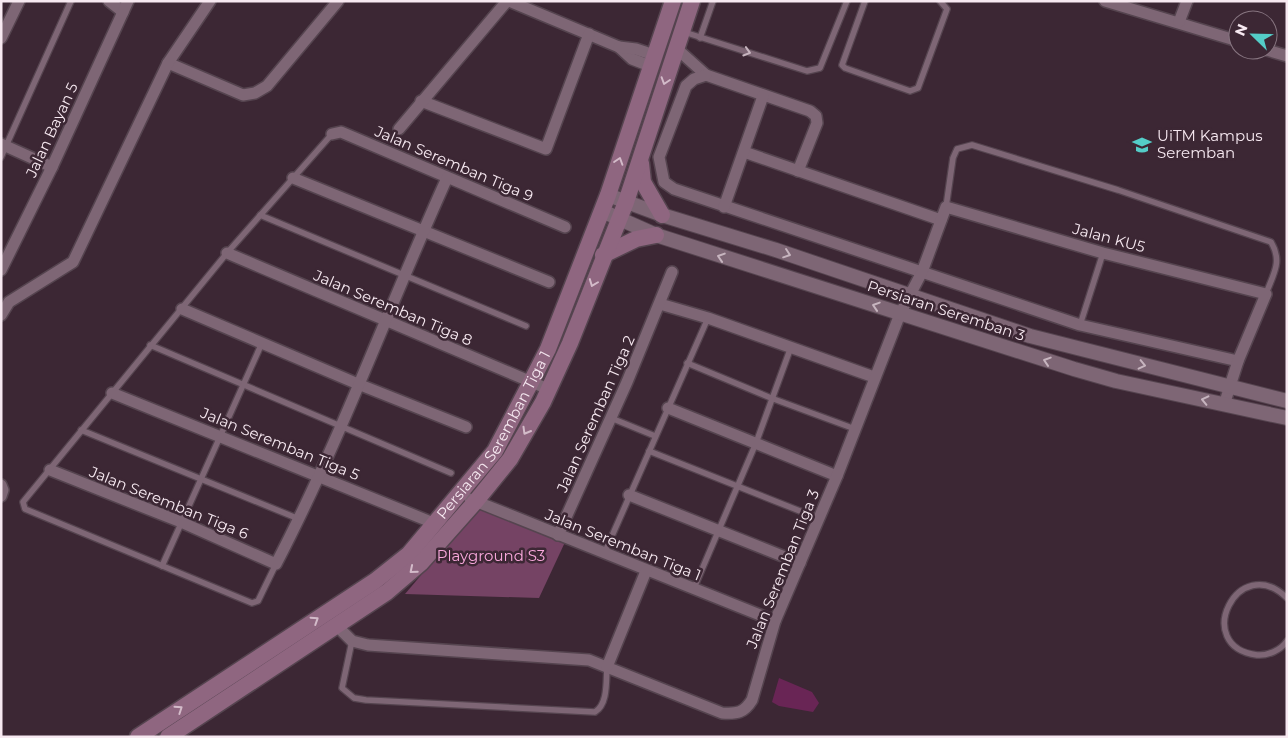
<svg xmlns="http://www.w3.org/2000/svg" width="1288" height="738" font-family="Montserrat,sans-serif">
  <rect width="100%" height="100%" fill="#3c2734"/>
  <polygon fill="#754364" points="479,507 566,540 539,598 405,594"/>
  <polygon fill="#692555" points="779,678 812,692 819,703 813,712 779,706 772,702"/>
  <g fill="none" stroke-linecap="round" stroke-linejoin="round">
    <g stroke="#55444f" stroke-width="8">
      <g id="service">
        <polyline points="865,1 842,65 845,68 910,91 918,88 947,9 940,1"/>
        <polyline points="684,32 807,71 820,68 847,1"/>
        <polyline points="700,38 713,1"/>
        <polyline points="1,157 71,1"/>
        <path d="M946,207l7,-49 4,-9 15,-4 146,45 153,52c12,20 2,32 -5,52"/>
        <polyline points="260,215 526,326"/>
        <polyline points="1080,325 1103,253"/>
        <polyline points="150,345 451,473"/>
        <polyline points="687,363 771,398 855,429"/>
        <polyline points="611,418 655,436"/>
        <polyline points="81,430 299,519"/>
        <polyline points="649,451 820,519"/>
        <polyline points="604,554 708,318"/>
        <polyline points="276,564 258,601 252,603 25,509 23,502 227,253 332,134"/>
        <polyline points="162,566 262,343"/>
        <polyline points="694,588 756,443 791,347"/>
        <path d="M1287,598c-49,-48 -96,49 -30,57 11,1 24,-5 30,-14"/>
        <path d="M352,641l-10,47 12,10 12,2 229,12c13,-8 11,-30 12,-45"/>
      </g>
    </g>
    <g stroke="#55444f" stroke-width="14">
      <g id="minor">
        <polyline points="109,1 123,12"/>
        <polyline points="509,1 619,47 632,59 650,66"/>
        <polyline points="1105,1 1238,41"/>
        <polyline points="1179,22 1187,1"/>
        <polyline points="1,38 19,1"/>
        <polyline points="619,47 636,49 654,55"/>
        <polyline points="676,48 706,75 810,111 816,116 817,123 798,171"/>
        <polyline points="1267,50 1287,56"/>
        <polyline points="168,63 243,95 255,93 267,86 338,1"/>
        <polyline points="706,75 694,79 686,86 659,157 664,182 674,189 1080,325 1238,361"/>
        <polyline points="421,101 546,149 589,34"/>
        <polyline points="399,129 507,1"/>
        <polyline points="332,134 341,132 565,227"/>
        <polyline points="1,144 52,167"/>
        <polyline points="744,152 941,220"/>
        <polyline points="293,178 549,282"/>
        <polyline points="724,207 763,96"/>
        <polyline points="227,253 548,389"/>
        <polyline points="1,270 52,167 128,1"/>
        <polyline points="660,304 708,318 874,377"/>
        <polyline points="182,309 358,384 466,427"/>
        <polyline points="1,315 9,302 73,262 168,63 210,1"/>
        <polyline points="112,393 436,524"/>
        <polyline points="668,408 837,476"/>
        <path d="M50,470l131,52 95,42c65,-125 113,-258 171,-386"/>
        <polyline points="1,485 3,490 1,496"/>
        <polyline points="629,495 800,563"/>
        <polyline points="470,499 775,621"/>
        <polyline points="558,535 627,382 672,272"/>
        <path d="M337,626l15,15 16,4 221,15 133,53c15,1 22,0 30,-13l23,-79 62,-145 63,-162 22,-42 24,-65 157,46 163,41 -28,67 -14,44"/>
        <polyline points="607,667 646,571"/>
      </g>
    </g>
    <g stroke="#55444f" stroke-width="16">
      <g id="tertiary">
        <polyline points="608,195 662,215 776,250 1030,336 1287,401"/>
        <polyline points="602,211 656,235 1074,369 1116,381 1287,418"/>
      </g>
    </g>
    <g stroke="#55444f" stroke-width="19">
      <g id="secondary">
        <polyline points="641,163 643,182 662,215"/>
        <polyline points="603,255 636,239 656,235"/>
        <path id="s1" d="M138,737l237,-156 34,-27 86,-103 36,-69 17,-33 60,-154 65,-194"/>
        <polyline points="168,737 387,592 421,563 476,501 510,459 543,402 570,343 626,202 692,1"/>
      </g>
    </g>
    <use href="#service" stroke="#7e6675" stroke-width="5.5"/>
    <use href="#minor" stroke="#7e6675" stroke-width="11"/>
    <use href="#tertiary" stroke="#7e6675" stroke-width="14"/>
    <use href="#secondary" stroke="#8f6680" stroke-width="16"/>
  </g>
  <defs><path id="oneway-chevron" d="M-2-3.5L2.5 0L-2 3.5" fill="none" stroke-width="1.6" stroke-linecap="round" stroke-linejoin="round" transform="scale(1.25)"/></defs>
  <g stroke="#c7b5bf">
    <use href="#oneway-chevron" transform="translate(747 52) rotate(17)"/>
    <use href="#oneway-chevron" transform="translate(787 254) rotate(19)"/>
    <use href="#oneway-chevron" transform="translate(721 257) rotate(-162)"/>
    <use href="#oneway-chevron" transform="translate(876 306) rotate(-162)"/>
    <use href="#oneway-chevron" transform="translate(1047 361) rotate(-162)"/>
    <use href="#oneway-chevron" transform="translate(1142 365) rotate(13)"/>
    <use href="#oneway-chevron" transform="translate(1205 400) rotate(-167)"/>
  </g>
  <g stroke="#d3bbc9">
    <use href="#oneway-chevron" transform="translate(665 81) rotate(108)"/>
    <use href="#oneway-chevron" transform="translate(619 161) rotate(-72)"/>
    <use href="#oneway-chevron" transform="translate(593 283) rotate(111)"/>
    <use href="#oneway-chevron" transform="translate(526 431) rotate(120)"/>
    <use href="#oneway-chevron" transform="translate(413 570) rotate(140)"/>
    <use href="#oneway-chevron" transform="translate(315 620) rotate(-33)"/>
    <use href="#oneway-chevron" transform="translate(179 709) rotate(-34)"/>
  </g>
  <defs>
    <g id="university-bare" transform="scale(1.5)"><path d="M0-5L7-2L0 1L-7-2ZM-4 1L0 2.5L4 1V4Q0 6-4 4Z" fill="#54cdc8" stroke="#3c2734" stroke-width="2.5" paint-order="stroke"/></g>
  </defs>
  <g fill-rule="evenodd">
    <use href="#university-bare" x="1142" y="145"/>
  </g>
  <g text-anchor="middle" stroke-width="5" stroke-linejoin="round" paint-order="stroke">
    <g font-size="15" fill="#f7e9f1" stroke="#3c2734">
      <text transform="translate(52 130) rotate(-65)" y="5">Jalan Bayan 5</text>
      <text transform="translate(454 164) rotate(23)" y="5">Jalan Seremban Tiga 9</text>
      <text transform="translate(1109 238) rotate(15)" y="5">Jalan KU5</text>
      <text transform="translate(393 308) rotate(23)" y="5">Jalan Seremban Tiga 8</text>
      <text transform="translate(946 311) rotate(18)" y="5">Persiaran Seremban 3</text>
      <text transform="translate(596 414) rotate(-66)" y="5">Jalan Seremban Tiga 2</text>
      <text dy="5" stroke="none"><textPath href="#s1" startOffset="474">Persiaran Seremban Tiga 1</textPath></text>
      <text transform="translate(280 444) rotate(22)" y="5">Jalan Seremban Tiga 5</text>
      <text transform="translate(169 503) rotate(22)" y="5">Jalan Seremban Tiga 6</text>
      <text transform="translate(623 545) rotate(22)" y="5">Jalan Seremban Tiga 1</text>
      <text transform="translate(783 569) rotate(-68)" y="5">Jalan Seremban Tiga 3</text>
    </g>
    <g font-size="15" fill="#f7e9f1" stroke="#3c2734" text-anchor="start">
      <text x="1157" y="141">UiTM Kampus<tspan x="1157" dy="17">Seremban</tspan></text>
    </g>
    <g font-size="15" fill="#faa9dd" stroke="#3c2734">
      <text x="491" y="561">Playground S3</text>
    </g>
  </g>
  <rect width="1288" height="738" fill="none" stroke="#f7e9f1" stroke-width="5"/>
  <g transform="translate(1253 35) rotate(293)"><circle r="24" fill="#3c2734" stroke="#877580"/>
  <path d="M0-4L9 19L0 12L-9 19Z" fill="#54cdc8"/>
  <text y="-8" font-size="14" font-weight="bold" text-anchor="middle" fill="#f7e9f1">N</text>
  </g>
</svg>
